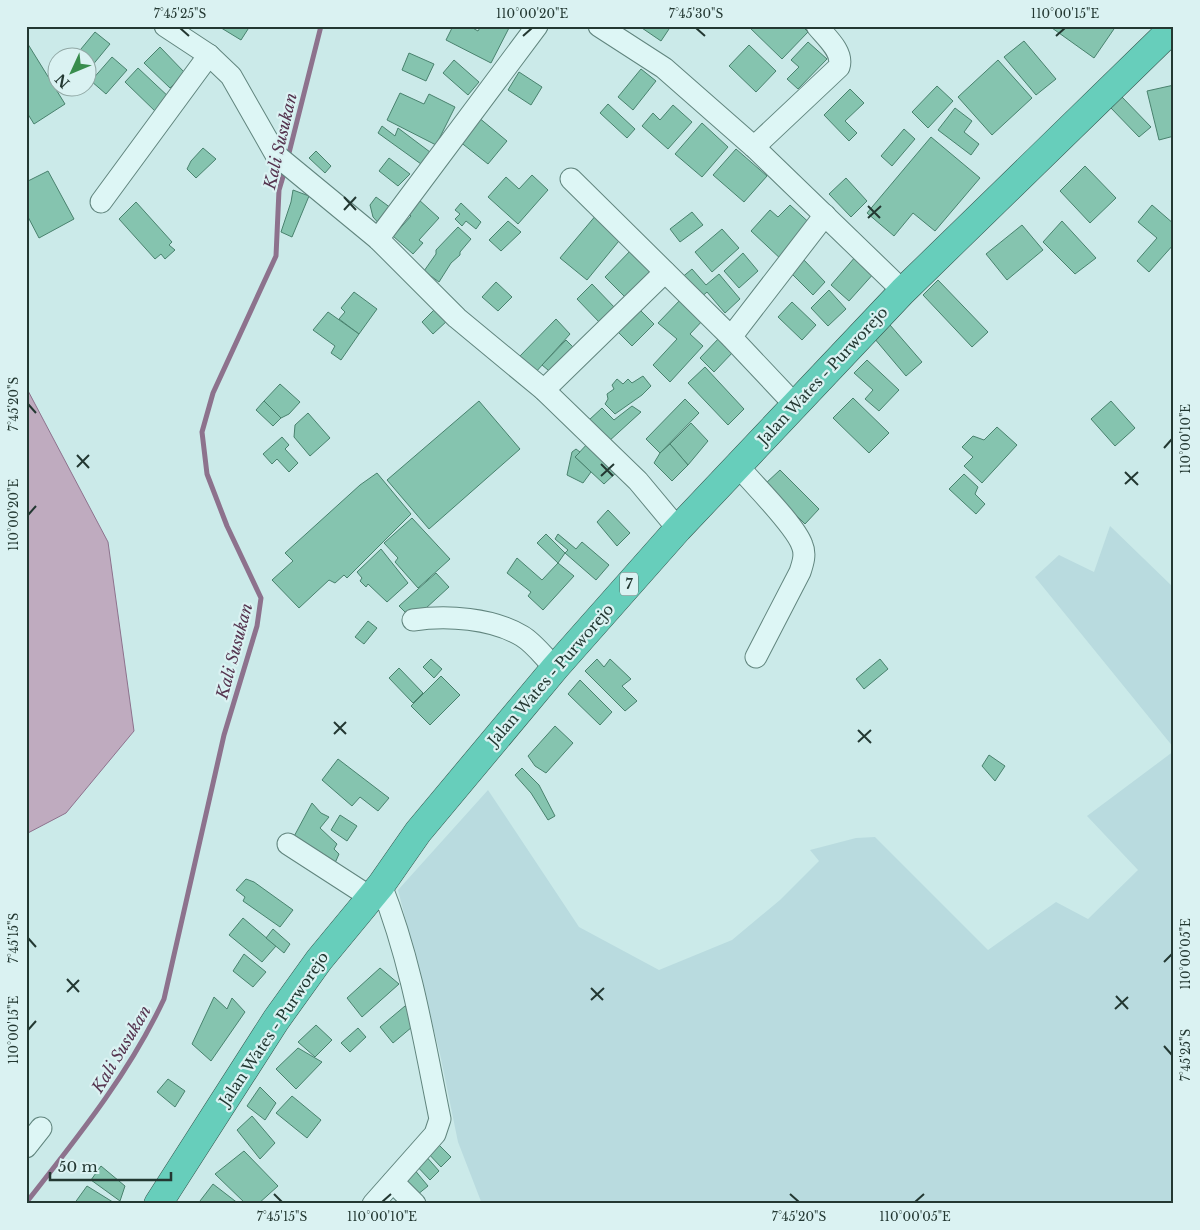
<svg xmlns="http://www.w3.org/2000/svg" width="1200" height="1230" font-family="'Libre Baskerville',serif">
  <rect width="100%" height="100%" fill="#cbeae9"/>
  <g fill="#b9dbdf">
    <polygon points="1110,526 1174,588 1174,748 1035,577 1059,555 1094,572"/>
    <polygon points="1174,751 1174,1204 482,1204 458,1142 440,1054 398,890 488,790 579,927 659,970 732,940 780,900 819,861 810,850 856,838 875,837 988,950 1056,902 1088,919 1138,870 1087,816"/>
  </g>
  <polygon fill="#bfabbf" stroke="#8d728d" points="26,387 108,542 134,731 66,813 26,834"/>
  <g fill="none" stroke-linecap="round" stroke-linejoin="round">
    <g stroke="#8d728d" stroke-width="5">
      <polyline points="288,157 321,26"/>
      <path d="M26,1203c51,-65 103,-129 138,-204l60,-264 33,-109 4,-28 -34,-72 -20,-52 -5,-42 11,-39 63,-137 3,-66 6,-20"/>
    </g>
  </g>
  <g fill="#85c4af" stroke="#49826e">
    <polygon points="218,26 250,26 241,40"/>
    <polygon points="453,26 469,26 478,31 481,26 510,26 491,63 446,40"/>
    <polygon points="639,26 671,26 661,41"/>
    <polygon points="748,26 802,26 808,32 782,59"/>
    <polygon points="1053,26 1116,26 1094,58 1052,28"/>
    <polygon points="95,32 110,44 91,67 88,64 88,58 79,58 76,55"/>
    <polygon points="26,41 65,104 34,124 26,111"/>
    <polygon points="1024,41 1056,79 1036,95 1004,57"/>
    <polygon points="808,42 827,59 798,89 787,79 799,67 791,60"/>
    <polygon points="749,45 776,71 756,92 729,66"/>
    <polygon points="160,47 185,73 170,88 144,63"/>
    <polygon points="409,53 434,64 426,81 402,70"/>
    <polygon points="112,57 127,70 106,94 91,81"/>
    <polygon points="454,60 479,82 468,95 443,73"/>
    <polygon points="998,60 1032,98 992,135 958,97"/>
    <polygon points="138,68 171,99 157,113 125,82"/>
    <polygon points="641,69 656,81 633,110 618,97"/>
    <polygon points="519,72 542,87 531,105 508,90"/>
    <polygon points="1174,85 1174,136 1159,140 1147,91"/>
    <polygon points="937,86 953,101 928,128 912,112"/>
    <polygon points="850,89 864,103 845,121 857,133 849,141 824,115"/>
    <polygon points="400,93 424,104 429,94 455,107 436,145 387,120"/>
    <polygon points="1121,96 1151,127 1139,137 1110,107"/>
    <polygon points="608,104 635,129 627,138 600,113"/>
    <polygon points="673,105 692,122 668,149 642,126 653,113 660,120"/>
    <polygon points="955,108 972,121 964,132 979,144 971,155 938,130"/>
    <polygon points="478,117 507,141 488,164 459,141"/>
    <polygon points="702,123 728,147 702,177 675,154"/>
    <polygon points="382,126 395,136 398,128 430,152 421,164 378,133"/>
    <polygon points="904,129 915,139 892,166 881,156"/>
    <polygon points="931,137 980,178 935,231 913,213 894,236 867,213"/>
    <polygon points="203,148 216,159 196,178 187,169 191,161"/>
    <polygon points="736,149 767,176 744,202 713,175"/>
    <polygon points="316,151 331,166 325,173 309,158"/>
    <polygon points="389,158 410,174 398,186 379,171"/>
    <polygon points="1085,166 1116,198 1090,223 1060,191"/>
    <polygon points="48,171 74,219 39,238 26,213 26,182"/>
    <polygon points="532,175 548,190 518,224 488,197 506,177 519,189"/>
    <polygon points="846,178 867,201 851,217 829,194"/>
    <polygon points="293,190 309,196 292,237 281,232 291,202"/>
    <polygon points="376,197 395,211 381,226 373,217 370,205"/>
    <polygon points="418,199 439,218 419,240 423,243 413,254 393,236 411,216 406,212"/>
    <polygon points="136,202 172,242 169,245 175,250 165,259 161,254 155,259 119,219"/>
    <polygon points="461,203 481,222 476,229 466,221 462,226 455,219 460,214 455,210"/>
    <polygon points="790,205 815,228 783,261 751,231 770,210 778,217"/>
    <polygon points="1152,205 1174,224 1174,244 1149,272 1137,261 1157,238 1138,222"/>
    <polygon points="692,212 703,225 680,242 670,229"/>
    <polygon points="597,214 623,236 587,280 560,258"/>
    <polygon points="508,221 521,232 501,251 489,240"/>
    <polygon points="1062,221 1096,258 1075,274 1043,242"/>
    <polygon points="1022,225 1043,250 1007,280 986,254"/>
    <polygon points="458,227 471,239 460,252 460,255 451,263 439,282 424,271 436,254 436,250"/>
    <polygon points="722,229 739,248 712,272 695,252"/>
    <polygon points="633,248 654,270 626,298 605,277"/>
    <polygon points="743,253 758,271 739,288 724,271"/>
    <polygon points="856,256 875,272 849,301 831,285"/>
    <polygon points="803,259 825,282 813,295 790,272"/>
    <polygon points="692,269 706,285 719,274 740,299 725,313 707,292 698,300 680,279"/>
    <polygon points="938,280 988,332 972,347 923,295"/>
    <polygon points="496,282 512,297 498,311 482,297"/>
    <polygon points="592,284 616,309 601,324 577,299"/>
    <polygon points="829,290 846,309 828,326 811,308"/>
    <polygon points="354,292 377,309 359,334 339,319 345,312 341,308"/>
    <polygon points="682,298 704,319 690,334 703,346 670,382 653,365 677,339 658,323"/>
    <polygon points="792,302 816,325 802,340 778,317"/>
    <polygon points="439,305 448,320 433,334 422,322"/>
    <polygon points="637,307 654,324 632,346 615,329"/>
    <polygon points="328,312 359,334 341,360 331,353 335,346 313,330"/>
    <polygon points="556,319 570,334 535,373 519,357"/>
    <polygon points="890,325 922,362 906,376 874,338"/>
    <polygon points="720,337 734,351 714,372 700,358"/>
    <polygon points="566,340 578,352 554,375 542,365"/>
    <polygon points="867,360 899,390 879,411 865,399 873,390 854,373"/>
    <polygon points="705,367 744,409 728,425 688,383"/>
    <polygon points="643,376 651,386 642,395 615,414 605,404 608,399 607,394 614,389 612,385 617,379 623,384 628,379 632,383"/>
    <polygon points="280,384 300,402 289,414 281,418 264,401"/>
    <polygon points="853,398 889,433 869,453 833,418"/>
    <polygon points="685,399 699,413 660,453 646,439"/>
    <polygon points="264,401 281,418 273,426 256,410"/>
    <polygon points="479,401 520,449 429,529 387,480"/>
    <polygon points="1111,401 1135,428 1115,446 1091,419"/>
    <polygon points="632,406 641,412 608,442 589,420 602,408 614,420"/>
    <polygon points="308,413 330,438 310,456 294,437 295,425"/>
    <polygon points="691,423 708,441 688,465 670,444"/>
    <polygon points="997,427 1017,445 982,483 964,466 973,457 962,447 973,436 984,440"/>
    <polygon points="282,437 289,445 285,449 298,463 289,472 277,459 272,464 263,454"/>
    <polygon points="590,441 620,469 604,484 575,457"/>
    <polygon points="670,444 688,465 672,481 654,463 660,453"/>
    <polygon points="576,449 580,452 575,457 591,472 583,483 567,475 572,452"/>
    <polygon points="780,470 819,509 805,524 765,484"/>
    <polygon points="377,473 411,514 347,578 344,575 335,583 329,580 299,608 272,580 293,561 285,553 360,485"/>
    <polygon points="964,474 978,487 975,494 985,504 976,514 949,489"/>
    <polygon points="608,510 630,533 617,546 597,522"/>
    <polygon points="412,518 450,559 418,588 395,562 398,558 384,543"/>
    <polygon points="546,534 565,553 558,563 537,543"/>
    <polygon points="558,534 576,549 582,542 609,565 596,580 565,553 568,550 555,539"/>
    <polygon points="381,549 408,583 387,602 368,584 366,587 360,581 362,578 357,572"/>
    <polygon points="517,558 542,580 558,563 574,576 543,610 528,596 531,592 507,573"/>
    <polygon points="436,573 449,587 413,620 399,606"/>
    <polygon points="368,621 377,628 364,644 355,637"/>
    <polygon points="431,659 442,669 434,678 423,667"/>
    <polygon points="597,659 604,667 610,659 631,679 622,686 637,701 625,711 585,671"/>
    <polygon points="880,659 888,669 864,689 856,679"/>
    <polygon points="399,668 423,693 413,703 389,678"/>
    <polygon points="441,676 460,695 430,725 411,706"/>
    <polygon points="580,680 612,712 600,725 568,694"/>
    <polygon points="555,726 573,743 546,773 535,766 528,756"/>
    <polygon points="989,755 1005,766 995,781 982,766"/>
    <polygon points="338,759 389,798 378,811 360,797 352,806 322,780"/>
    <polygon points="522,768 539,785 555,816 548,820 531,793 515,775"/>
    <polygon points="312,803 321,813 329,817 320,828 337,844 334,849 339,854 335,863 291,842"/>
    <polygon points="340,815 357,826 347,841 331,830"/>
    <polygon points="246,879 254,882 293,910 280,927 243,901 245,897 236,890"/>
    <polygon points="243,918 276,946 262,962 229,935"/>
    <polygon points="273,929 290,944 284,953 266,938"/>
    <polygon points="244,954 266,972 253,987 233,971"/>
    <polygon points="380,968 399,984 362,1017 347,998"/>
    <polygon points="214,997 227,1009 232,998 245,1012 211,1061 192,1044"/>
    <polygon points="405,1006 418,1022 393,1043 380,1027"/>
    <polygon points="316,1025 332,1040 315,1057 298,1042"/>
    <polygon points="358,1028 366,1037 350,1052 341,1043"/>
    <polygon points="298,1048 322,1062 296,1089 276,1069"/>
    <polygon points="168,1079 185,1091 175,1107 157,1092"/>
    <polygon points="260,1087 276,1103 265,1120 247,1106"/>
    <polygon points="292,1096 321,1120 307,1138 276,1113"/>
    <polygon points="252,1116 275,1143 260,1159 237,1130"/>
    <polygon points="435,1141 451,1157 441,1167 425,1150"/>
    <polygon points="244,1151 278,1186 258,1204 246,1204 215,1174"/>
    <polygon points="424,1154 439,1171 430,1180 414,1163"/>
    <polygon points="101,1166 125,1186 120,1201 91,1180"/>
    <polygon points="413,1168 428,1186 417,1195 402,1178"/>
    <polygon points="213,1184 239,1204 202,1204 200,1201"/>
    <polygon points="87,1186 116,1204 74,1204"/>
  </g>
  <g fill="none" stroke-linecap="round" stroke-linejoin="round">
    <g stroke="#61857e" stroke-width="23">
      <g id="minor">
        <polyline points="165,26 209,55 231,76 276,155 378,239 457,318 544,390 638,481 678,529"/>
        <polyline points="599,26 664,68 754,147 903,291"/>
        <path d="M754,147l85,-80c5,-15 -13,-30 -22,-41"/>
        <polyline points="571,179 731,337 796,406"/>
        <polyline points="101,202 209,55"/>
        <polyline points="378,239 537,26"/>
        <polyline points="731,337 825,215"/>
        <polyline points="544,390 665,272"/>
        <path d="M739,467c15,18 56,58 63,78 4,9 1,18 -2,27l-44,85"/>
        <path d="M413,620c34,-5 79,-2 109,16 12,7 23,22 33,32"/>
        <polyline points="288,844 370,897"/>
        <polyline points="26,1147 41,1128"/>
        <polyline points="393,1182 415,1204"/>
        <path d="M373,1204l62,-70 5,-15c-16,-79 -29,-159 -59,-234"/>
      </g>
    </g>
    <g stroke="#34544b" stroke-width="29">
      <polyline id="highway" points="158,1204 276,1020 319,960 381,885 418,832 555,668 678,529 903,291 1174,27"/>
    </g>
    <use href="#minor" stroke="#ddf6f5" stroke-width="21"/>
    <use href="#highway" stroke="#67cebb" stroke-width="28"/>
  </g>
  <path fill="none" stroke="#233832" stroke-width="2" d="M180,28l9,8M696,28l9,8M523,36l9,-8M1056,36l9,-8M344,197l12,13M868,206l12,12M344,210l12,-13M868,218l13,-12M28,404l8,9M1164,448l8,-9M77,455l12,13M601,464l12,12M77,467l12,-12M1125,472l13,13M601,476l13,-12M1125,484l13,-12M28,515l8,-9M334,722l12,12M858,730l13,13M334,734l12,-12M858,742l13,-12M28,938l8,9M1164,962l8,-8M67,979l12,13M591,988l12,12M67,992l12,-12M1116,996l12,13M591,1000l13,-12M1115,1009l13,-12M28,1030l8,-9M1164,1046l8,9M274,1194l8,8M790,1194l9,8M382,1202l9,-8M915,1202l9,-8"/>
  <g text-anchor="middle" stroke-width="4.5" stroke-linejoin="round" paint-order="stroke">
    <rect fill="#daf2f2" stroke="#5a706c" stroke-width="1" x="620" y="572.5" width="18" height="23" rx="4"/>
    <g font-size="14" font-weight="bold" fill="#233832">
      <text x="629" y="589">7</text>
    </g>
    <g font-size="15" fill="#233832" stroke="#daf2f2">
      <text transform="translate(823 376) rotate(-47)" y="5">Jalan Wates - Purworejo</text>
      <text transform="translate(551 675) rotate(-49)" y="5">Jalan Wates - Purworejo</text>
      <text transform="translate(274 1029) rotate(-56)" y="5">Jalan Wates - Purworejo</text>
    </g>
    <g font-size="16" font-style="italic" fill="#55344f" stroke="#daf2f2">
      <text transform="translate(280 141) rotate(-77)" y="6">Kali Susukan</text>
      <text transform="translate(234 651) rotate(-75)" y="6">Kali Susukan</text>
      <text transform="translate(121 1049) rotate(-59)" y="6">Kali Susukan</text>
    </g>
  </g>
  <rect width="1200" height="1230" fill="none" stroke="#daf2f2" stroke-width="55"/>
  <g transform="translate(72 72) rotate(226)"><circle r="24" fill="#daf2f2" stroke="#91a8a5"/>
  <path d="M0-4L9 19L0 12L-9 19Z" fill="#388d4d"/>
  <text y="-8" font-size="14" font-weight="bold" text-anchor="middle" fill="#233832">N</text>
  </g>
  <path d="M50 1172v8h121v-8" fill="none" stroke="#233832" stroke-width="2.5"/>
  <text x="58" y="1172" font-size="15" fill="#233832" stroke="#daf2f2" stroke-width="4" paint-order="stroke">50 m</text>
  <rect x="28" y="28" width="1144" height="1174" fill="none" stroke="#233832" stroke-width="2"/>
  <g font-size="12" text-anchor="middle" fill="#233832">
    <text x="180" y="18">7°45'25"S</text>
    <text x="532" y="18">110°00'20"E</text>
    <text x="696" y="18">7°45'30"S</text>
    <text x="1065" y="18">110°00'15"E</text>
    <text transform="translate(14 404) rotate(-90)" y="4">7°45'20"S</text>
    <text transform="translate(1186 439) rotate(-90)" y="4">110°00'10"E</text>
    <text transform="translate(14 515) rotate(-90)" y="4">110°00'20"E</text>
    <text transform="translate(14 938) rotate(-90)" y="4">7°45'15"S</text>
    <text transform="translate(1186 954) rotate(-90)" y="4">110°00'05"E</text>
    <text transform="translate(14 1030) rotate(-90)" y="4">110°00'15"E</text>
    <text transform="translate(1186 1055) rotate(-90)" y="4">7°45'25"S</text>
    <text x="282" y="1221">7°45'15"S</text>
    <text x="382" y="1221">110°00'10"E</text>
    <text x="799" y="1221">7°45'20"S</text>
    <text x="915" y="1221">110°00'05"E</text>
  </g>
</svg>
